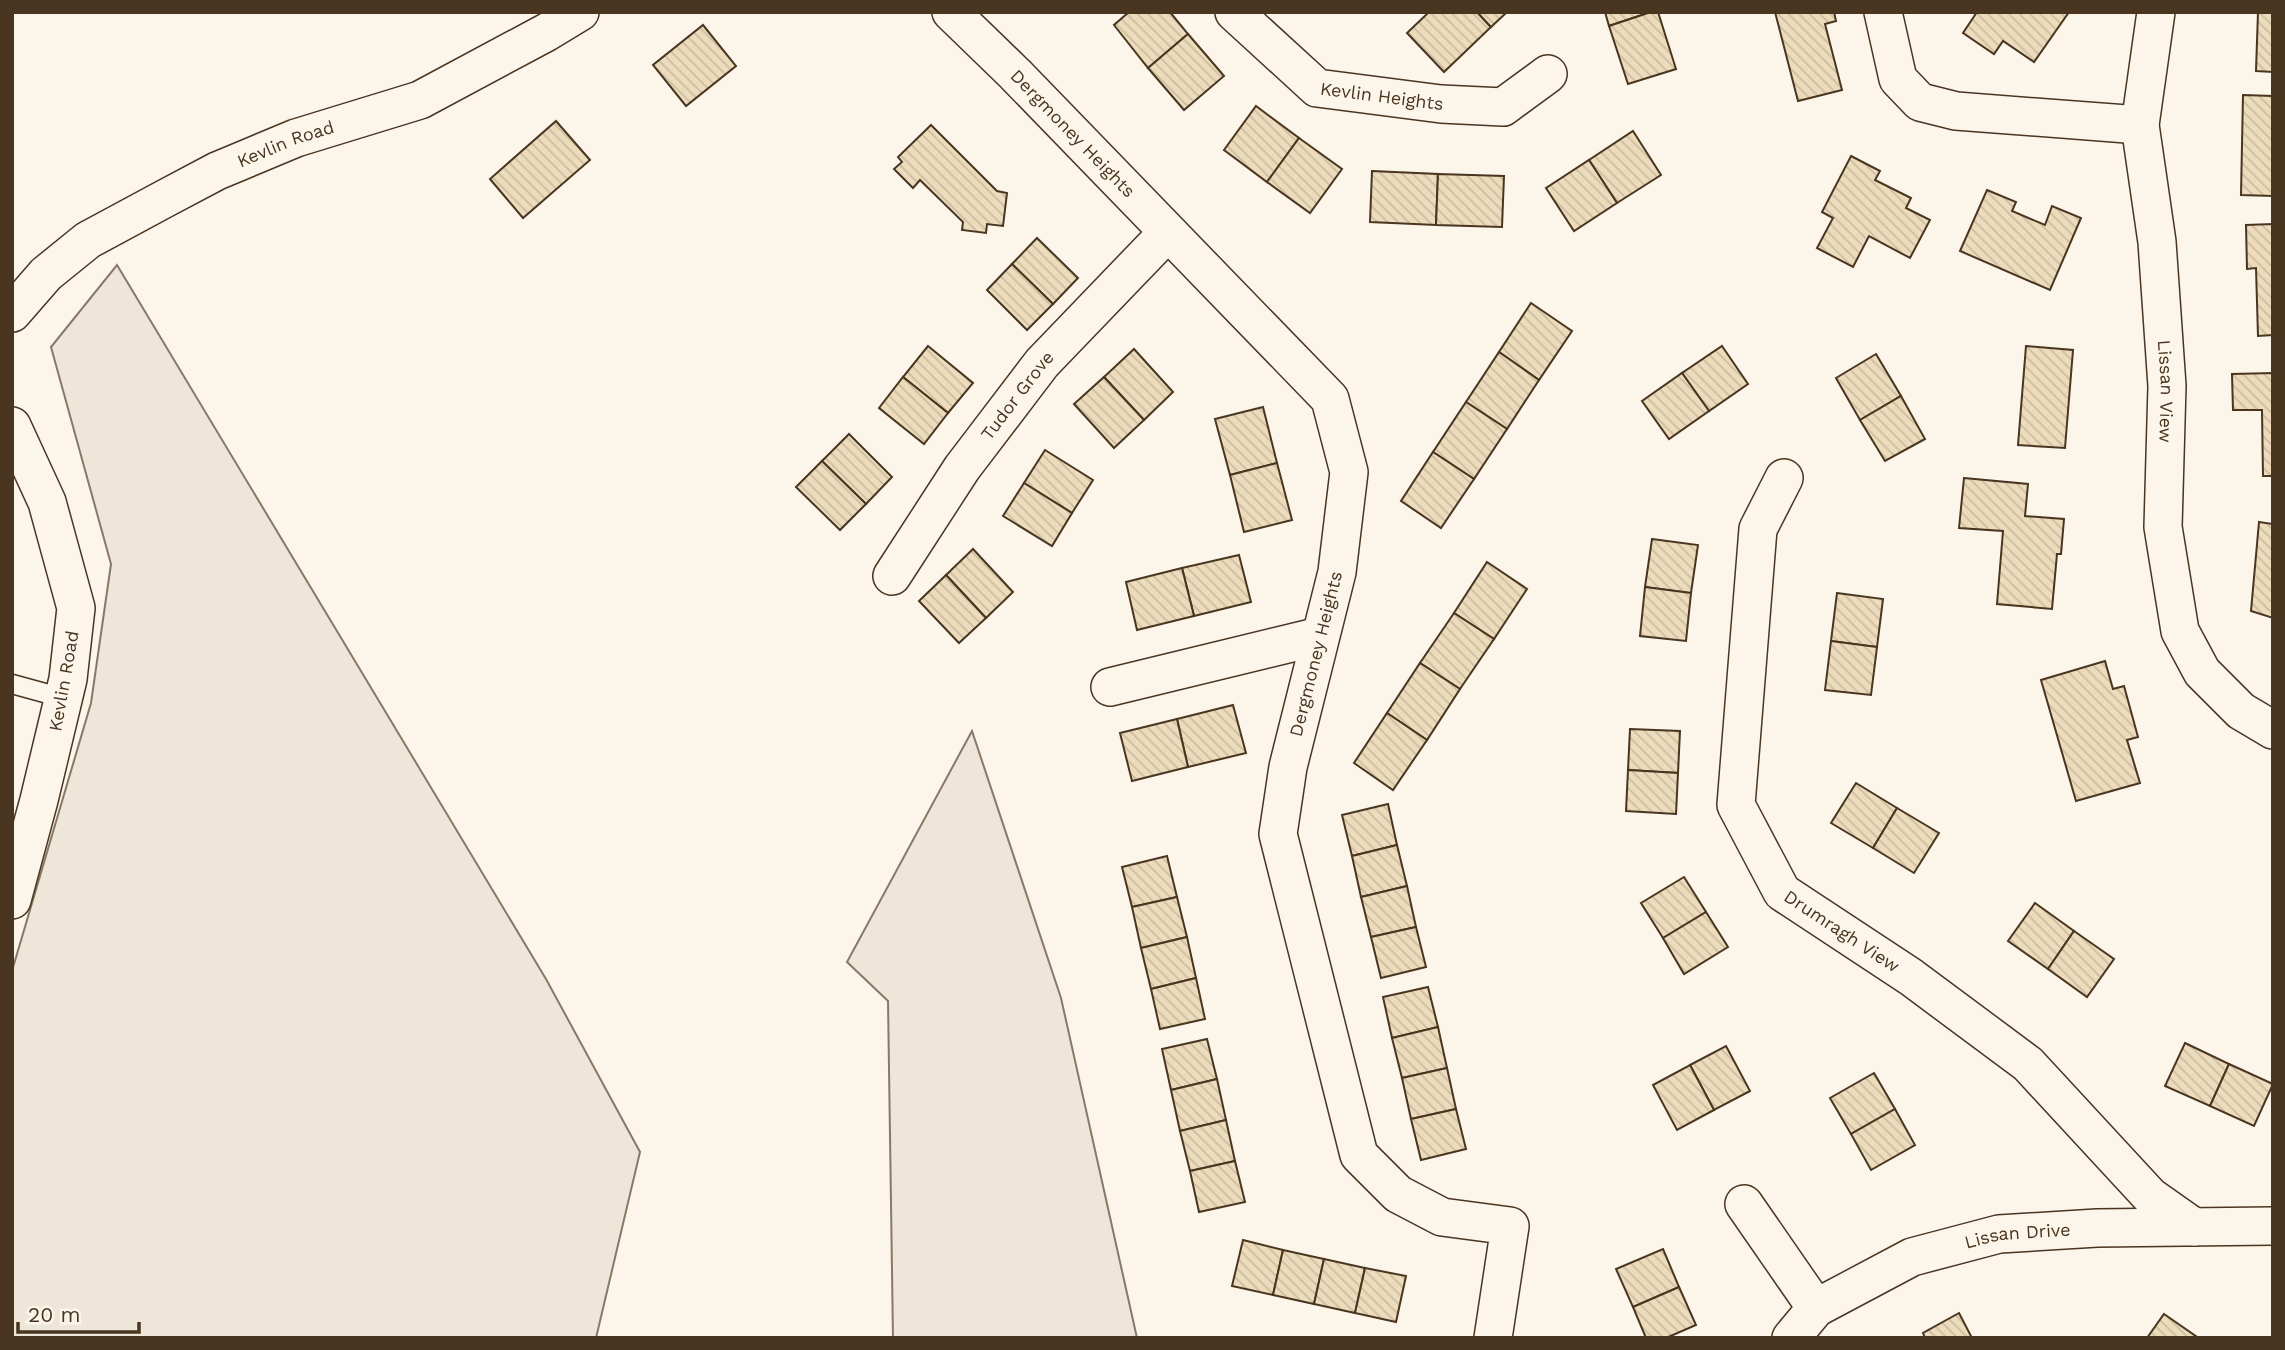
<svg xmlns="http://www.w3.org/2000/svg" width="2285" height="1350" font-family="'Work Sans',sans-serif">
  <defs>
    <pattern id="building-back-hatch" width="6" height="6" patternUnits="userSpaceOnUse" patternTransform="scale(1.75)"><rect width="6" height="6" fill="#ecdcbc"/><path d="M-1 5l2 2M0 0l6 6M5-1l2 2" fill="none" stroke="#ccbda1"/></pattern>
  </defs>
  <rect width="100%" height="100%" fill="#fbf6e9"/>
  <g fill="#ede6d9" stroke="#887966" stroke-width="2">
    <polygon points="117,265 546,979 640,1152 596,1338 12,1338 12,971 91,703 111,564 51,347"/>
    <polygon points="972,731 1061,998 1137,1338 893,1338 888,1001 847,962"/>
  </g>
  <g fill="url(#building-back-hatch)" stroke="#4a3520" stroke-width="2">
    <polygon points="1129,12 1170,12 1188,34 1148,68 1114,25"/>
    <polygon points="1429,12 1477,12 1491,27 1444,72 1407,33"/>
    <polygon points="1477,12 1507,12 1491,27"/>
    <polygon points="1605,12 1651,12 1609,26"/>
    <polygon points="1651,12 1658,12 1676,69 1628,84 1609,26"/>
    <polygon points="1775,12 1834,12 1836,21 1825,24 1842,90 1798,101"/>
    <polygon points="1977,12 2069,12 2034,62 2003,41 1994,54 1963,33"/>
    <polygon points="2258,12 2273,12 2273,72 2256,71"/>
    <polygon points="703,25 736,66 686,106 653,65"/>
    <polygon points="1188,34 1224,76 1184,110 1148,68"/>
    <polygon points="2243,95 2273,96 2273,196 2241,195"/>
    <polygon points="1256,106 1299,138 1267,182 1224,150"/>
    <polygon points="556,121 590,160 523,218 490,179"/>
    <polygon points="931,125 997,191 1007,193 1003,226 987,224 986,233 962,230 963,222 920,180 913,188 894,169 902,162 898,157"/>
    <polygon points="1633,131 1661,175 1617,203 1589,160"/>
    <polygon points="1299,138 1342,169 1310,213 1267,182"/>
    <polygon points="1851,156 1880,171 1875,180 1911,198 1906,208 1930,220 1910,258 1869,236 1853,267 1817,248 1833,218 1822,212"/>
    <polygon points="1589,160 1617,203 1574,231 1546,188"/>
    <polygon points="1372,171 1438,174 1436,225 1370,222"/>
    <polygon points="1438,174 1504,176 1502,227 1436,225"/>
    <polygon points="1987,190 2016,202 2012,211 2045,225 2052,206 2081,218 2050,290 1960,251"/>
    <polygon points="2273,224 2273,335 2258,336 2256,268 2247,269 2246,225"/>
    <polygon points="1037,238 1078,278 1053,304 1012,264"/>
    <polygon points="1012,264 1053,304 1027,330 987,290"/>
    <polygon points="1531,303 1572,331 1539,380 1499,352"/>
    <polygon points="928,346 973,383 948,413 903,377"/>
    <polygon points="1722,346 1748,384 1709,411 1682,373"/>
    <polygon points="2026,346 2073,350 2065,448 2018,445"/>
    <polygon points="1134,349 1173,392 1144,420 1104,377"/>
    <polygon points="1499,352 1539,380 1507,429 1466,402"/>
    <polygon points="1876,354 1901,396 1860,420 1836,378"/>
    <polygon points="1682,373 1709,411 1669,439 1642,401"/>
    <polygon points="2273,373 2273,476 2263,476 2262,410 2233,410 2232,374"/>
    <polygon points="903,377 948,413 924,444 879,408"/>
    <polygon points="1104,377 1144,420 1114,448 1074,404"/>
    <polygon points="1901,396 1925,439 1885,461 1860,420"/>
    <polygon points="1466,402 1507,429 1474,479 1433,452"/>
    <polygon points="1263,407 1277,463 1230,475 1215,419"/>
    <polygon points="849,434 892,477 866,504 822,461"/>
    <polygon points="1045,450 1093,480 1072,513 1024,483"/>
    <polygon points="1433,452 1474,479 1441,528 1401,501"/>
    <polygon points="822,461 866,504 840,530 796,487"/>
    <polygon points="1277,463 1292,520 1244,532 1230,475"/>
    <polygon points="1964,478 2028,484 2025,516 2064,519 2061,554 2057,554 2052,609 1997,604 2003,531 1959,528"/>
    <polygon points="1024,483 1072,513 1052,546 1003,516"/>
    <polygon points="2259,522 2273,524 2273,618 2251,611"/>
    <polygon points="1652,539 1698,545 1691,593 1645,587"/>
    <polygon points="973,549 1013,592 986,618 946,575"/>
    <polygon points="1239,555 1251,602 1194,616 1182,568"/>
    <polygon points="1487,562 1527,589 1494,639 1454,613"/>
    <polygon points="1182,568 1194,616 1137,630 1126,582"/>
    <polygon points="946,575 986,618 959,643 919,601"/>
    <polygon points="1645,587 1691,593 1686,641 1640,636"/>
    <polygon points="1837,593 1883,599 1877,647 1831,641"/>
    <polygon points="1454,613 1494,639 1460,689 1420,663"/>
    <polygon points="1831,641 1877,647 1871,695 1825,690"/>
    <polygon points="2105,661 2113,689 2124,686 2138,737 2127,740 2140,783 2076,801 2041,680"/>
    <polygon points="1420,663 1460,689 1427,740 1387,713"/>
    <polygon points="1233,705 1246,753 1188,767 1177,719"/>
    <polygon points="1387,713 1427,740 1393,790 1354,763"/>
    <polygon points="1177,719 1188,767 1132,781 1120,733"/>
    <polygon points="1630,729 1680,731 1678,773 1628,770"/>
    <polygon points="1628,770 1678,773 1676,814 1626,811"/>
    <polygon points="1856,783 1897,808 1873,848 1831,823"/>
    <polygon points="1388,804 1397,845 1352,856 1342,815"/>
    <polygon points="1897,808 1939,833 1914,873 1873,848"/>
    <polygon points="1397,845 1407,886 1361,897 1352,856"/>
    <polygon points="1167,856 1177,897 1132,907 1122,867"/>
    <polygon points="1684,877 1706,912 1663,938 1641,903"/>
    <polygon points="1407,886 1416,927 1371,937 1361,897"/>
    <polygon points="1177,897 1187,937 1141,948 1132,907"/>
    <polygon points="2035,903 2074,931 2048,969 2008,941"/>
    <polygon points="1706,912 1728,947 1684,974 1663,938"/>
    <polygon points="1416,927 1426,967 1381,978 1371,937"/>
    <polygon points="2074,931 2114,959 2087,997 2048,969"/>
    <polygon points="1187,937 1196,978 1151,989 1141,948"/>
    <polygon points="1196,978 1205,1019 1160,1029 1151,989"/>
    <polygon points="1428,987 1438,1027 1392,1038 1383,997"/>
    <polygon points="1438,1027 1447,1068 1402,1078 1392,1038"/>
    <polygon points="1207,1039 1217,1079 1171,1090 1162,1049"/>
    <polygon points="2185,1043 2229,1064 2210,1106 2165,1086"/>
    <polygon points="1726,1046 1750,1091 1714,1110 1690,1065"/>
    <polygon points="2229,1064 2273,1084 2254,1126 2210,1106"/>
    <polygon points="1690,1065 1714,1110 1677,1130 1653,1085"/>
    <polygon points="1447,1068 1456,1109 1411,1119 1402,1078"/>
    <polygon points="1874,1073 1895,1109 1851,1134 1830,1098"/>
    <polygon points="1217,1079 1226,1120 1180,1131 1171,1090"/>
    <polygon points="1456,1109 1466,1149 1421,1160 1411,1119"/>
    <polygon points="1895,1109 1915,1145 1871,1170 1851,1134"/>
    <polygon points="1226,1120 1235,1161 1190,1171 1180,1131"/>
    <polygon points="1235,1161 1245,1202 1199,1212 1190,1171"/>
    <polygon points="1243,1240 1283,1250 1273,1295 1232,1286"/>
    <polygon points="1663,1249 1679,1287 1633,1307 1616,1269"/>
    <polygon points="1283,1250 1324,1259 1314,1304 1273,1295"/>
    <polygon points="1324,1259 1365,1268 1355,1313 1314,1304"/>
    <polygon points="1365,1268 1406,1276 1396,1322 1355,1313"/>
    <polygon points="1679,1287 1696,1325 1666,1338 1646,1338 1633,1307"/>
    <polygon points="1959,1313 1972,1338 1925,1338 1923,1333"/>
    <polygon points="2164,1314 2197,1337 2196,1338 2147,1338"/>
  </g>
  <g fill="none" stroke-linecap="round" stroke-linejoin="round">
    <g stroke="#4a3520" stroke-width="21">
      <polyline id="service" points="12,684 63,698"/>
    </g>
    <g stroke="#4a3520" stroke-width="40">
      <g id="minor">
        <path id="s1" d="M951,12l64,62 315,325 19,73 -12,100 -49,195 -10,67 81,321 39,39 44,23 68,9 -17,112"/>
        <path id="s2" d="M1234,12l83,76 124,16 62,3 45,-33"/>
        <polyline points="1883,12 1898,79 1920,102 1956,111 2140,125"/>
        <path id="s3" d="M2156,12l-16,113 17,117 10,144 -4,141 17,104 22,41 39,39 32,19"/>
        <path id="s4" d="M12,313l34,-39 42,-34 78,-42 51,-27 79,-33 124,-38 127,-68 33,-20"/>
        <polyline points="12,426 47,502 76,608 68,679 39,800 12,900"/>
        <path id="s5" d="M1784,478l-26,51 -22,276 46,87 129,85 117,87 122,132 44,31"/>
        <path id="s6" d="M892,576l70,-108 80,-105 125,-130"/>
        <polyline points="1110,687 1320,636"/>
        <polyline points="1744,1204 1816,1308"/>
        <path id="s7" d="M1791,1338l25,-30 96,-51 87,-23 98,-6 176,-2"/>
      </g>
    </g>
    <use href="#service" stroke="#fbf6e9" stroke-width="18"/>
    <use href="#minor" stroke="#fbf6e9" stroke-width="37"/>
  </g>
  <g text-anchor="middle" stroke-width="5" stroke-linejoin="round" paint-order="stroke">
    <g font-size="18" fill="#4a3520" stroke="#fbf6e9">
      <text dy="6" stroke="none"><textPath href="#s2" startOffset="178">Kevlin Heights</textPath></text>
      <text dy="6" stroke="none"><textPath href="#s1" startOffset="172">Dergmoney Heights</textPath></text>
      <text dy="6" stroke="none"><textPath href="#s4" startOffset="326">Kevlin Road</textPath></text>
      <text dy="6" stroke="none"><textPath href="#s3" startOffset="382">Lissan View</textPath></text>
      <text dy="6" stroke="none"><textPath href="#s6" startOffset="220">Tudor Grove</textPath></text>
      <text transform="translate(1316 654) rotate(-76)" y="6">Dergmoney Heights</text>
      <text transform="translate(64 681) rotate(-80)" y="6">Kevlin Road</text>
      <text dy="6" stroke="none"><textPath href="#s5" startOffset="504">Drumragh View</textPath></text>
      <text dy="6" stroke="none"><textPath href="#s7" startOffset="256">Lissan Drive</textPath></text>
    </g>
  </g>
  <rect width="2285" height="1350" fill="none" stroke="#4a3520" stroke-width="28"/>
  <path d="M18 1322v10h121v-10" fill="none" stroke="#4a3520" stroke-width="3.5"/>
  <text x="28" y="1322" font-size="21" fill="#4a3520" stroke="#fbf6e9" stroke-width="5" paint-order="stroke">20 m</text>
</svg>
